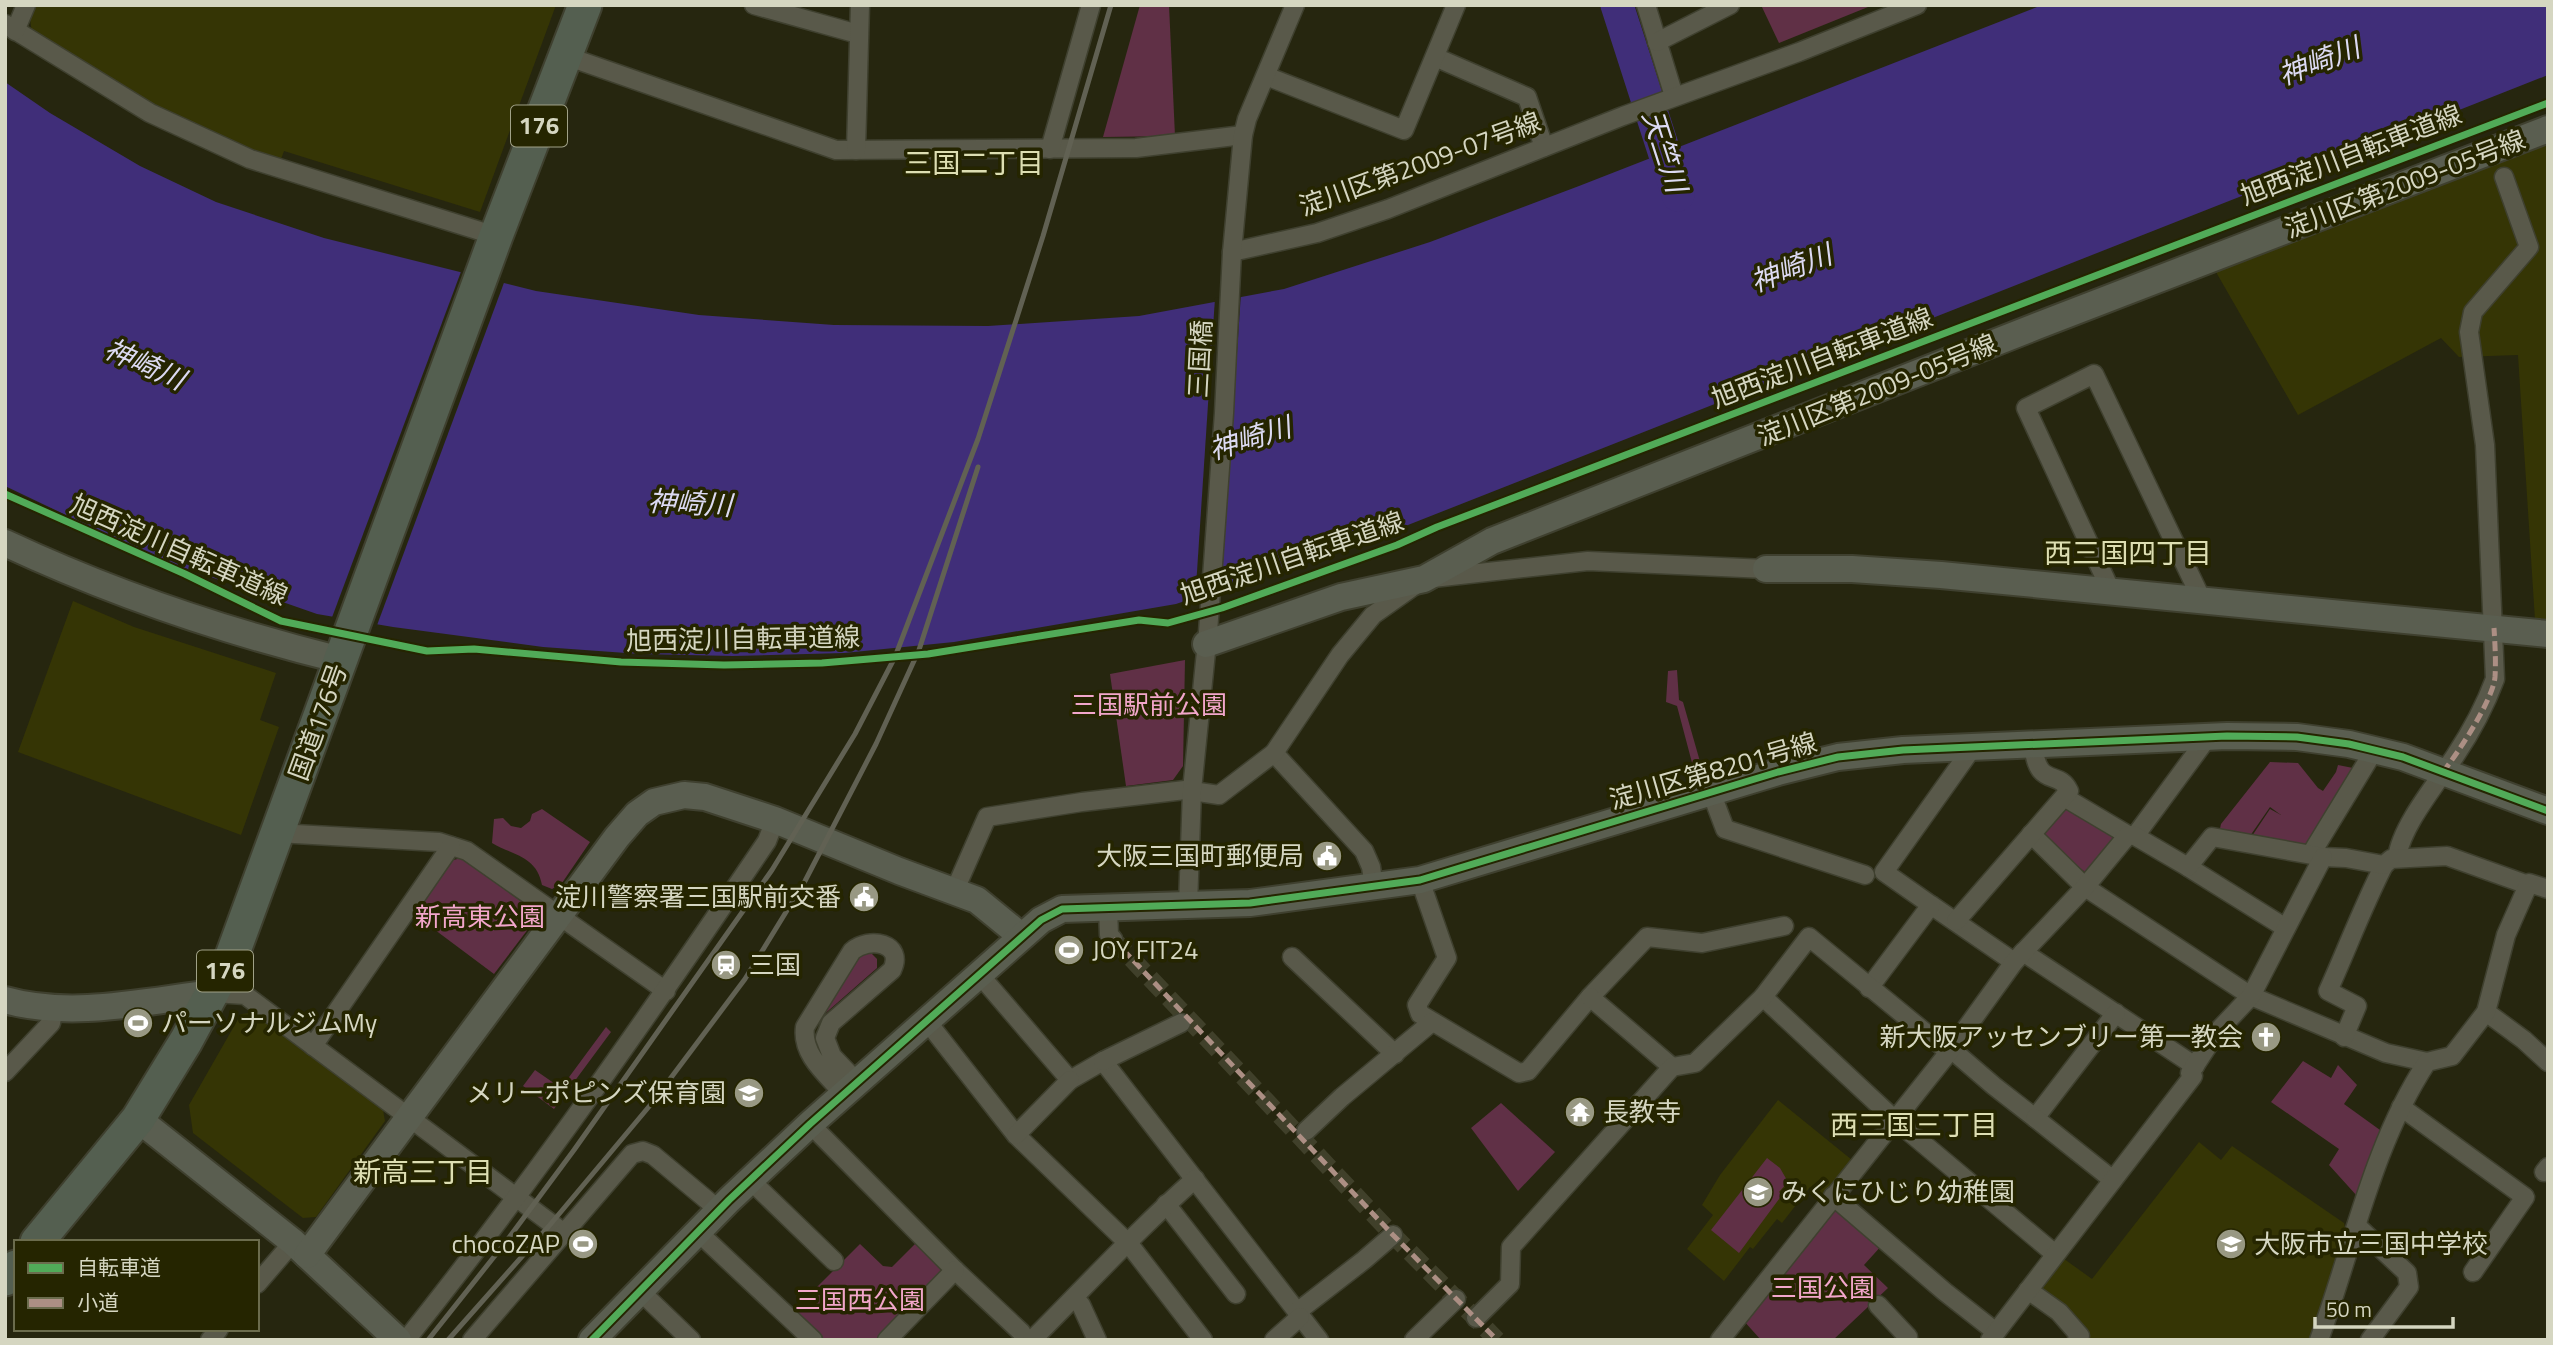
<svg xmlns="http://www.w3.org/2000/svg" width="2553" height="1345" font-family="'Titillium Web','Noto Sans JP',sans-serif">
  <rect width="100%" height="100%" fill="#26260f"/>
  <g fill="#353505">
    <polygon points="35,5 556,5 480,212 284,151 280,162 153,106 32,34 30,18"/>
    <polygon points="2548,140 2548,622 2535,620 2518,355 2459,357 2441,338 2298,415 2216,272"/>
    <polygon points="73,601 134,627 276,673 260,720 279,727 241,835 18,752"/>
    <polygon points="252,1013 383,1110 385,1121 316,1217 303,1218 193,1133 189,1105 241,1014"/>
    <polygon points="1778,1100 1852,1160 1824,1198 1810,1187 1782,1223 1777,1219 1753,1249 1750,1247 1724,1281 1687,1249 1713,1215 1702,1205 1720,1175"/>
    <polygon points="2199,1142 2221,1160 2232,1146 2344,1223 2346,1232 2311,1340 2079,1340 2033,1291 2060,1256 2092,1279"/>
  </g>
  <g fill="#603046">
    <polygon points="1140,5 1169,5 1175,136 1103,137"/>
    <polygon points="1761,5 1873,5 1779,43"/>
    <polygon points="1185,660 1183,766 1173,780 1126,786 1110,674"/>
    <polygon points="1677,670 1679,700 1683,702 1703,772 1695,774 1677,706 1666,702 1668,671"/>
    <polygon points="2270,762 2298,763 2318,788 2323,791 2336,772 2338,765 2358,769 2305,848 2252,836 2270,809 2281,815 2270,807 2250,836 2219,833 2221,824"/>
    <polygon points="2063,805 2119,837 2085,872 2038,834"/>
    <path d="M542,809l48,33 -28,41 -10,6 -10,-4c-5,-29 -30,-30 -50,-42l2,-24 9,-1 8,8 10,2 9,-7 2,-7z"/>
    <polygon points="462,858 533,910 535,920 494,974 415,915 453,860"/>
    <polygon points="870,952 877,959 877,968 820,1018 860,953"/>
    <polygon points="606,1027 611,1032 554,1109 523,1086 535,1070 561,1088"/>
    <polygon points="2303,1061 2331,1078 2338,1065 2357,1085 2344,1104 2380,1130 2357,1196 2329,1165 2339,1149 2271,1102"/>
    <polygon points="1501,1103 1555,1152 1518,1191 1471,1128"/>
    <polygon points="1767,1158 1780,1168 1788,1182 1779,1192 1782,1195 1739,1253 1711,1230"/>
    <polygon points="1835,1203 1883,1244 1864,1265 1888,1288 1833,1340 1761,1340 1743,1320"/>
    <polygon points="860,1244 883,1266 892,1267 915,1244 946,1274 881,1340 821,1340 792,1312"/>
  </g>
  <polygon fill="#402e79" points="2042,5 2548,5 2548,75 1408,525 1176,604 954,642 844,653 733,656 640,654 543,647 393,627 317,614 156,558 5,486 5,82 50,113 140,166 216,202 324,238 536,291 699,315 834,325 988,326 1139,316 1284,289 1430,242 1579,186"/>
  <g fill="#26260f">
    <polygon points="462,269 505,280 376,628 331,620"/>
    <polygon points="1241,293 1221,593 1195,602 1215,298"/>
  </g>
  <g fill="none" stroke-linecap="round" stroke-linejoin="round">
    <polyline stroke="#402e79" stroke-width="33" points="1617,5 1678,195"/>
    <polyline stroke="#40402a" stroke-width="18" stroke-dasharray="18 9" stroke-linecap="butt" points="1113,939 1393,1235 1497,1340"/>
    <g stroke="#3f402f" stroke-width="21">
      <g id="street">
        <polyline points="754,5 858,34"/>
        <polyline points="1646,5 1674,96"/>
        <polyline points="5,24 150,113 250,159 496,236"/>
        <polyline points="15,31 26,5"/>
        <polyline points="1657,42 1730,5"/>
        <polyline points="566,56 836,150 1136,148 1243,135"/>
        <polyline points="1435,57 1527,97 1544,147"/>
        <polyline points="1266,76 1404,130 1456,5"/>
        <polyline points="1050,149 1091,5"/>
        <polyline points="856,150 860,5"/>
        <polyline points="1232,252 1317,233 1388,209 1623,116 1799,52 1917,5"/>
        <polyline points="2111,591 2026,408 2094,374 2202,600"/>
        <polyline points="1274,753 1364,851 1371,867 1374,887"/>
        <polyline points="1711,792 1725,829 1865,875"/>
        <polyline points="2064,797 2128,835"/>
        <polyline points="277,833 439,842 467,851 666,991"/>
        <polyline points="2031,834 2085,887 2251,996 2386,1053 2427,1062"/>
        <polyline points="2135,836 2208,737"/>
        <polyline points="2311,854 2375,749"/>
        <path d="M2397,858c4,-32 40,-75 58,-102 16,-24 30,-50 40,-77l-10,-234 -16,-113 4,-20 56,-65 -25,-70"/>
        <polyline points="2188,867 2286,928"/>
        <polyline points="1420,880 1447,958 1417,1005 1420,1014 1519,1073 1528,1071 1590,997 1647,937 1702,943 1784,926"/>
        <polyline points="954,892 987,817 1082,802 1185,790 1219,795 1274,753 1340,655 1373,615 1424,579 1588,561 1766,569"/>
        <polyline points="1188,905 1192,790 1208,632 1224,413 1232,252 1243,135 1247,119 1295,5"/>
        <polyline points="1931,905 2014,962"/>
        <polyline points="1108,908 1109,935 1113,939"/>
        <path d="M1956,921l113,-130c-11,-23 -31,-1 -36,-46"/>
        <polyline points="2023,952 2195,1066"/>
        <polyline points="1292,957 1395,1054"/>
        <polyline points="979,974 1070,1080 1103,1061 1319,1340"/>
        <polyline points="1869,988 1931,905 1884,872 1973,747"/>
        <polyline points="214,993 245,995 564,1233"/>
        <polyline points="1590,997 1672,1067"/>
        <polyline points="1763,997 1895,1120 2055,1254"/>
        <polyline points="2486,1012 2524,1040 2548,1062"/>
        <polyline points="926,1020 1016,1135 1129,1244 1203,1340"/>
        <path d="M2344,1037l13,-31 -29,-15c19,-42 35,-85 56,-126"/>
        <polyline points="313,1046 451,846"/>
        <polyline points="1951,1049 1994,1086 2035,1118 2116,1013"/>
        <polyline points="1103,1061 1181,1023"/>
        <polyline points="5,1072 51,1023 54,1008"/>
        <path d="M843,1093c-17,-19 -42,-39 -38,-66l47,-76c17,-15 53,-8 40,19l-61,53 -6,15 7,18 24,25"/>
        <polyline points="2401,1107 2525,1197 2473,1272"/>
        <polyline points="2035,1118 2113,1180"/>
        <polyline points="810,1124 955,1270 1021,1332 1026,1340"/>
        <polyline points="1306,1131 1342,1097 1432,1022"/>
        <polyline points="1016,1135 1070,1080"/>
        <polyline points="2544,1172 2548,1167"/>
        <polyline points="750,1180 834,1261"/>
        <polyline points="1833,1196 1945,1292 1996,1332"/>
        <polyline points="1166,1204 1236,1294"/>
        <polyline points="2357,1226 2407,1273 2409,1287 2370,1340"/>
        <polyline points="698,1232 813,1340"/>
        <polyline points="257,1284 293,1242"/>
        <polyline points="639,1290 691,1340"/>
        <polyline points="2028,1290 2059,1312 2080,1336 2077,1340"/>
        <polyline points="1075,1298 1081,1305 1097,1340"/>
        <polyline points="1878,1305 1908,1337"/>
        <polyline points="1297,1312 1364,1260 1393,1235"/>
        <polyline points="1476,1318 1510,1284 1511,1247 1672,1067 1695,1063 1763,997 1809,937 1949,1052"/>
        <polyline points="210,1340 219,1329"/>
        <path d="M406,1340c128,-160 246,-329 361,-499l8,-21"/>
        <polyline points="472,1340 632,1154 643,1151 653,1155 719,1210"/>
        <polyline points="887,1340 955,1270"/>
        <path d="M1032,1340c54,-54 106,-111 163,-161"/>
        <polyline points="1274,1340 1300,1317"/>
        <polyline points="1414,1340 1456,1299"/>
        <polyline points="1720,1340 1949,1052 2014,962 2085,887 2128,835 2135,836 2188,867 2212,837 2323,857 2346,858 2384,865 2391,859 2447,856 2528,885"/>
        <polyline points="1990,1340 2193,1076 2190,1073 2217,1032 2251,996 2323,857"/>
        <path d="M2319,1340c34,-93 53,-194 108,-278l25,-6 34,-44 20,-77 23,-52 19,6"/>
      </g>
    </g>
    <g stroke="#3f402f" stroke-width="30">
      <g id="secondary">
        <path d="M5,543c107,50 222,89 336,117"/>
        <polyline points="1766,569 1852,569 1941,575 2548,634"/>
        <polyline points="1206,644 1341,597 1424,579 1492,541 2037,326 2548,129"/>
        <path d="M5,1000c67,19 141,1 209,-7"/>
        <polyline points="138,1119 293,1242 398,1340"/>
        <polyline points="307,1255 617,837 637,814 654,802 684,795 705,797 775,820 899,871 977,900 1021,936"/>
        <polyline points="592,1340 729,1200 810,1124 1041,920 1062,909 1250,903 1420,880 1778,772 1838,757 1903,750 2227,736 2297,737 2349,744 2403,757 2548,811"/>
      </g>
    </g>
    <g stroke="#3f402f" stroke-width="37">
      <g id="highway">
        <polyline points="37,1242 138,1119 186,1041 232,956 496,236 585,5"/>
        <polyline points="5,1279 16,1267"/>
      </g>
    </g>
    <use href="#street" stroke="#59594a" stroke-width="18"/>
    <use href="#secondary" stroke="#5a5e50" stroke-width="26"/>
    <use href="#highway" stroke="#545f50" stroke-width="33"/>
    <g stroke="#616153" stroke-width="5">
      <polyline points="428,1340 505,1243 574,1150 772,870 855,734 895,657 978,439 1043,236 1111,5"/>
      <polyline points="448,1340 549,1226 652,1103 745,979 805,881 876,744 919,650 978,467"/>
    </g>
    <g stroke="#ac8f84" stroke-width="5" stroke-dasharray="10 5" stroke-linecap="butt">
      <path d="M2443,772c15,-19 50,-72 52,-95 1,-16 0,-33 -1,-49"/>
      <polyline points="1113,939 1393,1235 1497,1340"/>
    </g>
    <g stroke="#252500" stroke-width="11">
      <g id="cycleway">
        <polyline points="5,494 185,574 281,621 427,651 474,649 621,662 724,665 822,663 928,654 1139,620 1168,623 1222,608 1397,545 1437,527 2548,103"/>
        <polyline points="592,1340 729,1200 810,1124 1041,920 1062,909 1250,903 1420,880 1778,772 1838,757 1903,750 2227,736 2297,737 2349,744 2403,757 2548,811"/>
      </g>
    </g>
    <use href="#cycleway" stroke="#51ab58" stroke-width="7"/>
  </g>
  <defs>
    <g id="civic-disc" transform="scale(1.575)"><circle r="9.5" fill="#989883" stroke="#252500"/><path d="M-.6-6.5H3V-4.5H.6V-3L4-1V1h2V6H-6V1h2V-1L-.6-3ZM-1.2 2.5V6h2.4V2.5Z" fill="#fff"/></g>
    <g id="stadium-disc" transform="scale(1.575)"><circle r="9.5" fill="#989883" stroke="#252500"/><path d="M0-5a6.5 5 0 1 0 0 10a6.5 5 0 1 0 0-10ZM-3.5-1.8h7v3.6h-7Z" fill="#fff"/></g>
    <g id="station-disc" transform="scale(1.575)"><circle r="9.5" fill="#989883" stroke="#252500"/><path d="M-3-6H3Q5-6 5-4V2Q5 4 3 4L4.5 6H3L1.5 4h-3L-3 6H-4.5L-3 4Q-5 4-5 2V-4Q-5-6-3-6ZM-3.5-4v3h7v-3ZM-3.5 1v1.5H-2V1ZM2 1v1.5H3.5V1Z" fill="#fff"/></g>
    <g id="church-disc" transform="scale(1.575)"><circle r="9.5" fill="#989883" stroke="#252500"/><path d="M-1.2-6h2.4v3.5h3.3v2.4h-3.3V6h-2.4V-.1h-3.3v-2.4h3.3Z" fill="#fff"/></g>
    <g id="school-disc" transform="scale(1.575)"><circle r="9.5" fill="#989883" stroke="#252500"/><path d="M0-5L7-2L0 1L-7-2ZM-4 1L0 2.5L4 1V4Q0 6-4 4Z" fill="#fff"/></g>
    <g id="temple-disc" transform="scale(1.575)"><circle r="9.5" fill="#989883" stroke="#252500"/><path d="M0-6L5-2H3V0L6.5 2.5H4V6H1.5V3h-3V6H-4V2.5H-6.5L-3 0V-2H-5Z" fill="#fff"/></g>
  </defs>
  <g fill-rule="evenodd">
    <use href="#civic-disc" x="1327" y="856"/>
    <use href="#civic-disc" x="864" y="897"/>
    <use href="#stadium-disc" x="1069" y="950"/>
    <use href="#station-disc" x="726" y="965"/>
    <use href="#stadium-disc" x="138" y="1023"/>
    <use href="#church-disc" x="2266" y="1037"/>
    <use href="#school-disc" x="749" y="1093"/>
    <use href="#temple-disc" x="1580" y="1112"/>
    <use href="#school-disc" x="1758" y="1192"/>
    <use href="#stadium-disc" x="583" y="1244"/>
    <use href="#school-disc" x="2231" y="1244"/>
  </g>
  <g text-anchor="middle" stroke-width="7" stroke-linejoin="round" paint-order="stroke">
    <g fill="#252500" stroke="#a0a187" stroke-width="2">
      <rect x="511" y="105.5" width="56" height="41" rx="5"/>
      <rect x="197" y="950.5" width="56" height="41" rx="5"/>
    </g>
    <g font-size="24" font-weight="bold" fill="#d5d6c1">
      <text x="539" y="134">176</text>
      <text x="225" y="979">176</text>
    </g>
    <g font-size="26" fill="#d5d6c1" stroke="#252500">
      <text transform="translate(2351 155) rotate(-21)" y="9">旭西淀川自転車道線</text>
      <text transform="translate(1420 164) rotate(-20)" y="9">淀川区第2009-07号線</text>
      <text transform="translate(2405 184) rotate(-21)" y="9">淀川区第2009-05号線</text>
      <text transform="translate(1822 358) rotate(-21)" y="9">旭西淀川自転車道線</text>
      <text transform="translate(1200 359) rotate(-87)" y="9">三国橋</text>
      <text transform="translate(1877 390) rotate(-22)" y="9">淀川区第2009-05号線</text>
      <text transform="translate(179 550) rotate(24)" y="9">旭西淀川自転車道線</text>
      <text transform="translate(1292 558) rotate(-19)" y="9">旭西淀川自転車道線</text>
      <text transform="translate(743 639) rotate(-1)" y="9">旭西淀川自転車道線</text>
      <text transform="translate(318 722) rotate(-70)" y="9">国道176号</text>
      <text transform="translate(1713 771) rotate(-16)" y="9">淀川区第8201号線</text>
    </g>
    <g font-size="26" fill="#f2a6ca" stroke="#252500">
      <text x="1149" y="714">三国駅前公園</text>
      <text x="480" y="926">新高東公園</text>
      <text x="1823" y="1297">三国公園</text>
      <text x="860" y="1309">三国西公園</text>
    </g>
    <g font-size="26" fill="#d5d6c1" stroke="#252500" text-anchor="start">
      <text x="1304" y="865" text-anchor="end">大阪三国町郵便局</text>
      <text x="841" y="906" text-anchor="end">淀川警察署三国駅前交番</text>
      <text x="1092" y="959">JOY FIT24</text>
      <text x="749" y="974">三国</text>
      <text x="161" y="1032">パーソナルジムMy</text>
      <text x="2243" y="1046" text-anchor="end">新大阪アッセンブリー第一教会</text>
      <text x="726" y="1102" text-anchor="end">メリーポピンズ保育園</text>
      <text x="1603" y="1121">長教寺</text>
      <text x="1781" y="1201">みくにひじり幼稚園</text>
      <text x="560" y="1253" text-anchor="end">chocoZAP</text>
      <text x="2254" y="1253">大阪市立三国中学校</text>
    </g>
    <g font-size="28" font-style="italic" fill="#dcdaf2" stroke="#252500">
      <text transform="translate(2319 61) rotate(-21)" y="10">神崎川</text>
      <text transform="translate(1665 151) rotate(72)" y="10">天竺川</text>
      <text transform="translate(1791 268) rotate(-21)" y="10">神崎川</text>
      <text transform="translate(145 364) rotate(24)" y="10">神崎川</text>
      <text transform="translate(1250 438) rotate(-17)" y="10">神崎川</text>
      <text transform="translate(690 503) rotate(3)" y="10">神崎川</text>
    </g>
    <g font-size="28" fill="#dddeb2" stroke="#252500">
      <text x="974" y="173">三国二丁目</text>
      <text x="2128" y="563">西三国四丁目</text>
      <text x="1914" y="1135">西三国三丁目</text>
      <text x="423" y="1182">新高三丁目</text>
    </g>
  </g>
  <rect width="2553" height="1345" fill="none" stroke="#d5d6c1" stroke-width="14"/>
  <rect x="14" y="1240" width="245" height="91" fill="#252500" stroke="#6b6c4d" stroke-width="2"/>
  <rect x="28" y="1263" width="35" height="10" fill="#51ab58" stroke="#6b6c4d" stroke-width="2"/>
  <text x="77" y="1275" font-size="21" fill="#d5d6c1">自転車道</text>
  <rect x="28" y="1298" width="35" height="10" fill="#ac8f84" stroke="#6b6c4d" stroke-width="2"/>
  <text x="77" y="1310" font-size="21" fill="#d5d6c1">小道</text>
  <path d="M2315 1317v10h138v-10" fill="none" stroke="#d5d6c1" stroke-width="3.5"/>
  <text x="2326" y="1317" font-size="21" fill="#d5d6c1" stroke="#252500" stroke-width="5" paint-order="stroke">50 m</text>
</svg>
